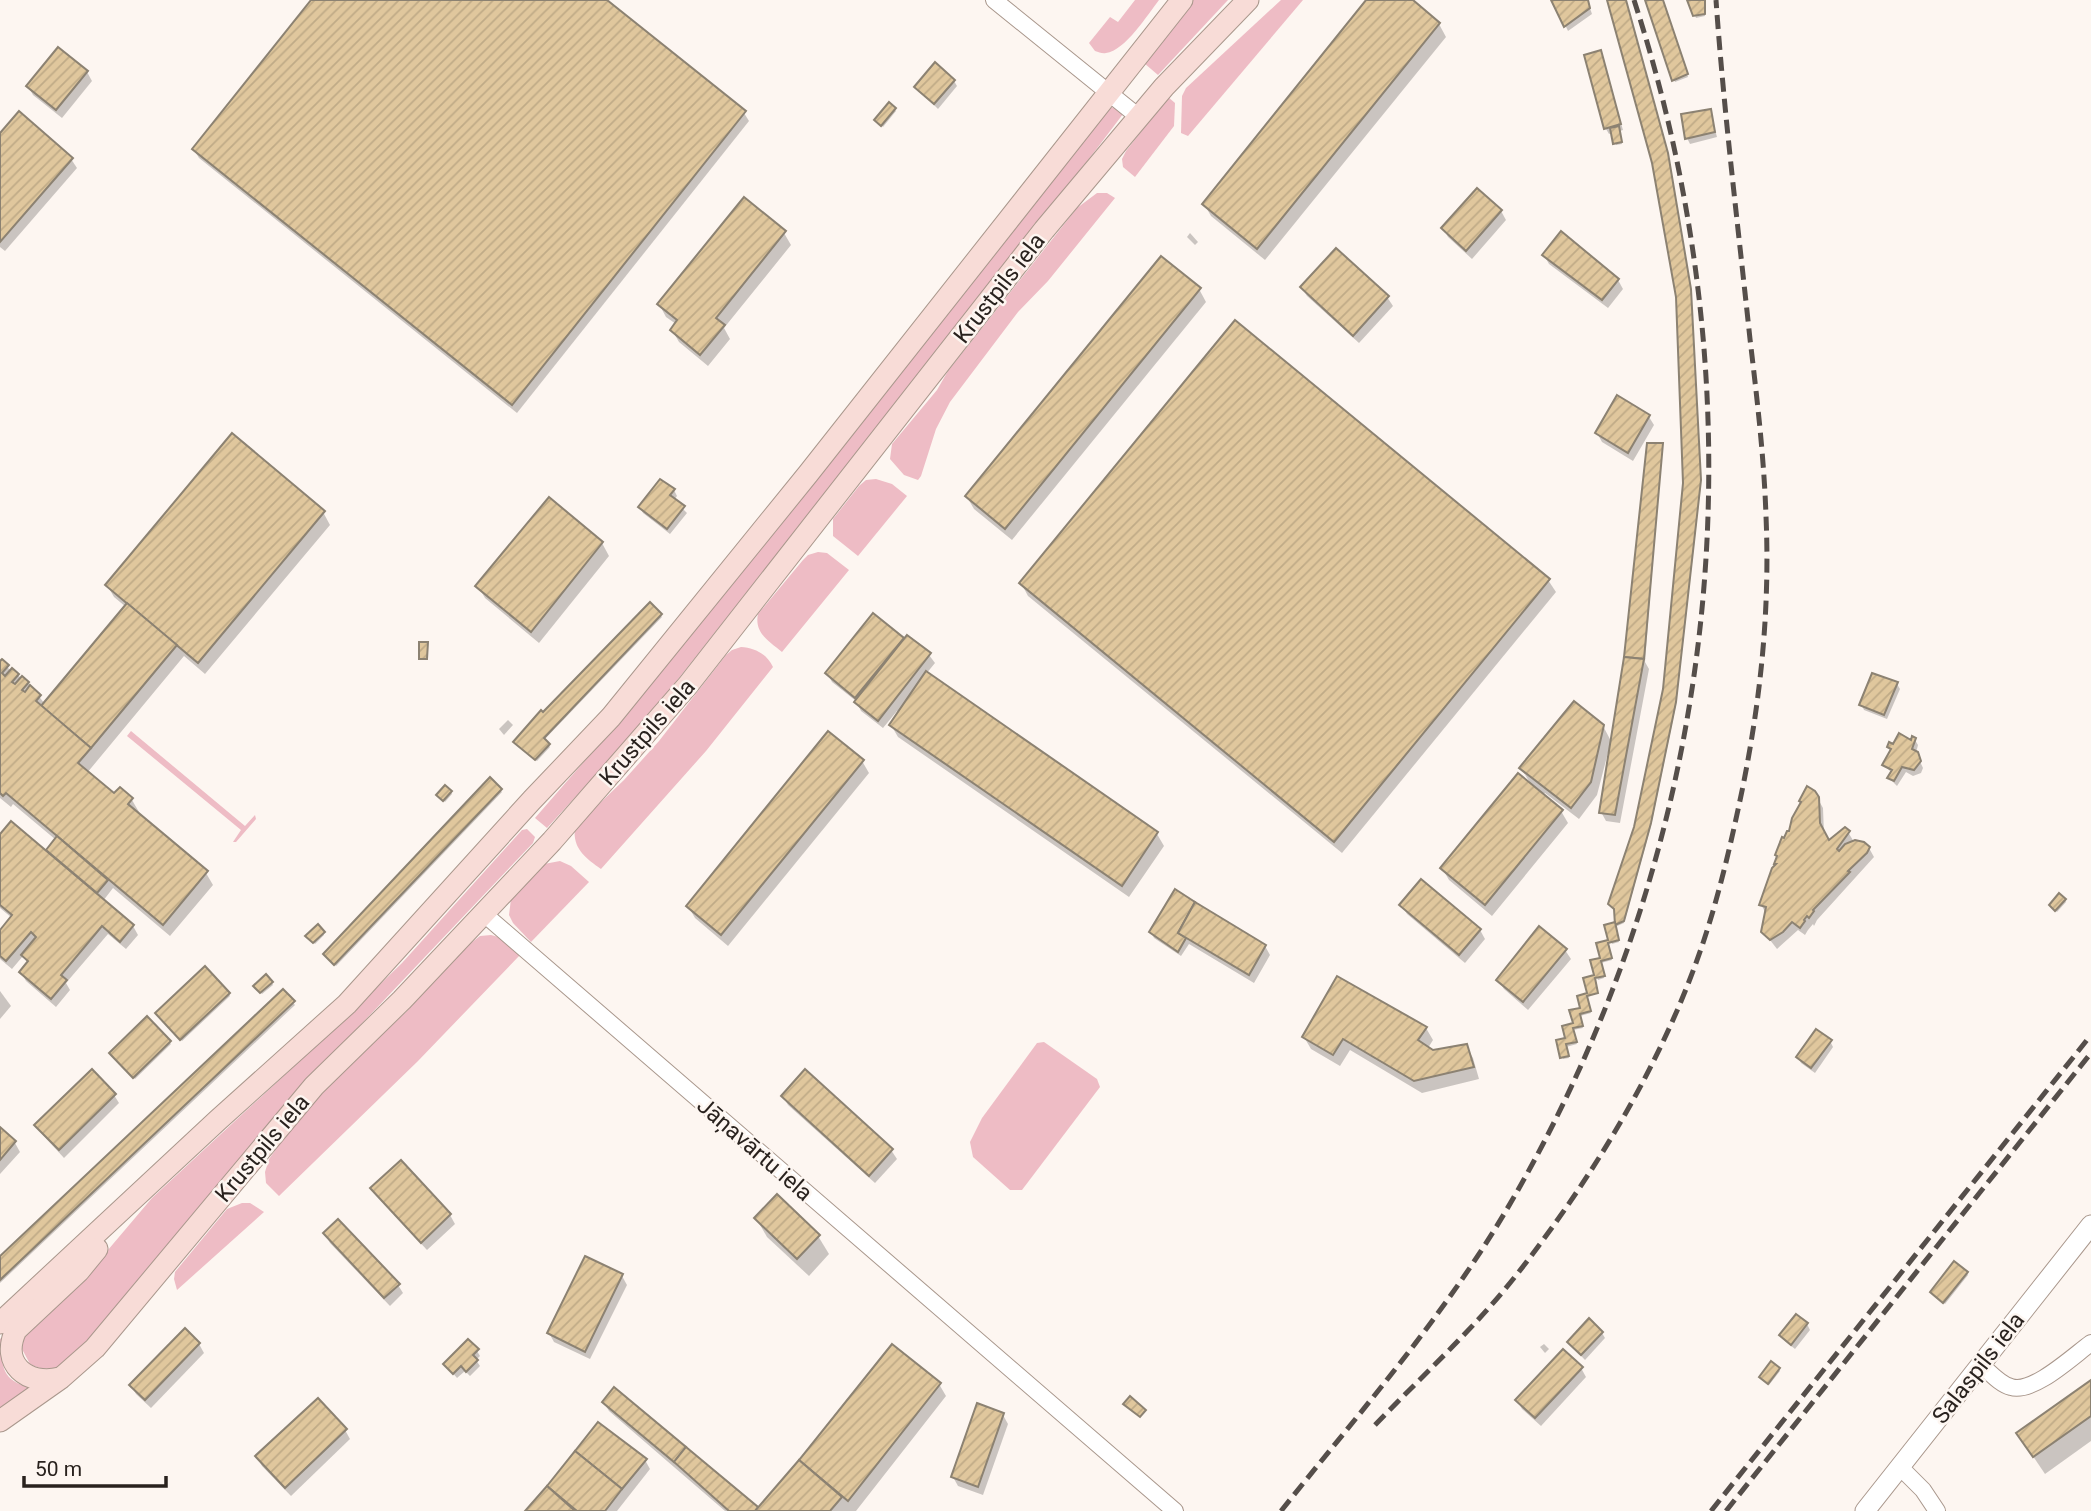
<svg xmlns="http://www.w3.org/2000/svg" width="2091" height="1511" font-family="Roboto,sans-serif">
  <defs>
    <pattern id="building-hatch" width="6" height="6" patternUnits="userSpaceOnUse" patternTransform="scale(1.75)"><rect width="6" height="6" fill="#e0c79d"/><path d="M-1 1l2-2M0 6l6-6M5 7l2-2" fill="none" stroke="#c0ab87"/></pattern>
  </defs>
  <rect width="100%" height="100%" fill="#fdf6f1"/>
  <g fill="#eebcc5">
    <path d="M1135,0h24c-11,14 -34,51 -53,53 -4,1 -7,-1 -11,-2l-6,-8 21,-26 8,5z"/>
    <polygon points="1192,0 1228,0 1158,75 1144,63"/>
    <polygon points="1281,0 1303,0 1188,136 1181,133 1182,96 1186,88"/>
    <polygon points="1168,97 1175,103 1174,126 1135,177 1123,167 1122,159 1126,151"/>
    <polygon points="1115,107 1123,114 1073,180 645,721 547,828 535,818 655,680 1109,108"/>
    <polygon points="1097,193 1107,193 1115,198 1048,281 1018,312 950,402 936,429 921,476 918,480 904,475 890,459 892,444 937,390 948,371 1077,208"/>
    <polygon points="876,479 892,484 907,496 858,556 833,536 833,519 859,486 866,480"/>
    <path d="M818,552l9,1 22,17 -67,82c-13,-11 -28,-19 -24,-38l45,-54 5,-5z"/>
    <path d="M741,647c14,1 26,7 32,20l-67,84 -105,118c-16,-11 -29,-21 -26,-42l49,-47 35,-39 67,-86 6,-5z"/>
    <polygon points="131,731 245,826 255,815 256,819 236,842 233,842 241,830 127,736"/>
    <path d="M527,829l8,8 -2,6 -219,231 -221,264c-20,18 -34,41 -63,26l-8,-15 2,-19 78,-73 50,-59 178,-165 72,-70 120,-133z"/>
    <polygon points="560,861 571,866 589,882 531,942 513,923 509,915 511,899 544,864"/>
    <polygon points="491,935 502,938 520,955 418,1061 279,1196 266,1183 265,1172 269,1159 294,1124 333,1080 407,1011 462,950 480,936"/>
    <polygon points="1044,1042 1097,1079 1100,1087 1022,1190 1010,1190 973,1157 970,1142 982,1118 1037,1043"/>
    <polygon points="242,1203 250,1203 264,1212 177,1290 174,1279 175,1272 227,1209"/>
    <path d="M0,1338l3,4c-3,24 0,39 26,45l-1,3 -28,20z"/>
  </g>
  <g fill="#0003">
    <polygon points="313,0 605,0 744,113 749,121 517,413 199,158 194,150"/>
    <polygon points="1369,0 1410,0 1439,24 1446,37 1265,260 1211,216 1204,204"/>
    <polygon points="1553,0 1587,0 1592,14 1568,31"/>
    <polygon points="1609,0 1625,0 1668,157 1691,292 1701,484 1676,705 1651,826 1624,923 1615,927 1619,942 1612,944 1606,926 1617,923 1615,910 1610,904 1635,827 1664,689 1685,483 1678,297 1654,162"/>
    <polygon points="1647,0 1662,0 1688,77 1675,82 1674,80"/>
    <polygon points="1689,0 1705,0 1705,16 1696,18"/>
    <polygon points="1600,52 1623,130 1620,131 1622,144 1616,145 1613,133 1609,134 1606,129 1586,56"/>
    <polygon points="87,72 92,81 62,118 33,95 28,86"/>
    <polygon points="954,81 957,86 938,109 916,87"/>
    <polygon points="894,109 896,111 883,127 878,122"/>
    <polygon points="1710,111 1717,137 1690,144 1687,138"/>
    <polygon points="0,136 71,159 77,168 5,251 0,247"/>
    <polygon points="1477,190 1501,211 1506,220 1472,259 1448,237 1443,228"/>
    <polygon points="784,233 791,245 724,328 730,339 708,366 679,342 672,330 676,324 666,317 659,304"/>
    <polygon points="1190,233 1198,242 1195,245 1187,237"/>
    <polygon points="1544,255 1618,280 1623,289 1608,308 1549,264"/>
    <polygon points="1302,288 1387,297 1393,306 1359,343 1307,296"/>
    <polygon points="1199,289 1206,302 1012,540 974,509 967,497"/>
    <polygon points="1618,398 1649,417 1654,425 1633,461 1602,442 1597,433"/>
    <polygon points="1662,445 1645,662 1649,669 1620,823 1606,821 1601,812"/>
    <polygon points="661,481 674,490 677,496 674,500 687,513 670,534 643,513 640,507"/>
    <polygon points="323,512 330,525 205,674 184,656 87,773 114,796 132,800 139,812 137,814 206,873 213,885 170,936 113,888 103,901 133,926 138,935 126,949 108,934 66,983 70,990 56,1007 26,981 21,972 28,964 23,956 12,969 0,959 0,933 12,918 0,908 0,837 46,853 56,840 13,804 11,807 0,798 0,662 28,683 45,704 126,607 114,597 107,585"/>
    <polygon points="602,543 609,556 539,643 485,598 478,586"/>
    <polygon points="1548,580 1556,592 1342,853 1028,596 1021,583"/>
    <polygon points="650,604 662,617 544,740 550,747 537,761 516,744"/>
    <polygon points="874,615 905,641 929,655 935,663 926,674 1157,834 1164,846 1129,897 898,737 891,725 899,713 897,711 883,728 861,711 856,701 832,682 827,673"/>
    <polygon points="1897,684 1900,689 1887,719 1864,710 1861,704"/>
    <polygon points="508,720 513,725 504,735 499,729"/>
    <polygon points="1603,726 1611,741 1597,795 1579,819 1545,793 1542,795 1561,811 1568,823 1492,916 1449,880 1442,868 1532,786 1521,768"/>
    <polygon points="1915,740 1918,745 1916,753 1923,768 1921,773 1913,776 1906,772 1897,786 1889,778 1892,773 1884,765 1892,751 1889,747"/>
    <polygon points="862,761 869,773 728,946 695,918 688,906"/>
    <polygon points="500,790 502,792 336,966 326,956"/>
    <polygon points="451,792 452,794 445,802 440,797"/>
    <polygon points="1814,792 1823,808 1824,834 1829,843 1848,832 1854,842 1869,848 1874,857 1817,920 1814,926 1813,924 1808,930 1805,935 1798,930 1777,949 1763,931 1766,914 1761,904 1785,840"/>
    <polygon points="1175,892 1265,946 1270,955 1254,983 1189,944 1181,956 1154,938 1151,932"/>
    <polygon points="2065,900 2066,902 2057,912 2052,907"/>
    <polygon points="1402,905 1480,930 1485,939 1465,963 1407,914"/>
    <polygon points="323,933 324,935 315,944 309,939"/>
    <polygon points="1608,944 1612,960 1601,963 1604,978 1598,980 1592,961 1602,959"/>
    <polygon points="1565,950 1571,959 1528,1010 1504,989 1498,980"/>
    <polygon points="272,983 273,985 262,994 256,988"/>
    <polygon points="0,991 11,1006 0,1019"/>
    <polygon points="283,991 295,1005 0,1283 0,1258"/>
    <polygon points="229,994 230,996 182,1041 158,1015"/>
    <polygon points="1586,997 1591,1013 1580,1016 1583,1028 1573,1030 1577,1044 1566,1047 1569,1058 1563,1059 1567,1039"/>
    <polygon points="147,1018 171,1044 135,1079 112,1055"/>
    <polygon points="1426,1028 1433,1040 1428,1048 1433,1052 1466,1046 1473,1058 1479,1079 1422,1093 1350,1050 1340,1066 1311,1049 1304,1037"/>
    <polygon points="1830,1041 1833,1047 1815,1073 1801,1063 1798,1057"/>
    <polygon points="114,1095 119,1103 64,1158 42,1134 37,1125"/>
    <polygon points="783,1096 891,1150 897,1159 875,1183 788,1105"/>
    <polygon points="0,1129 15,1143 20,1152 0,1174"/>
    <polygon points="401,1162 450,1215 455,1224 427,1250 378,1197 373,1188"/>
    <polygon points="756,1218 818,1236 829,1254 809,1276 767,1237"/>
    <polygon points="325,1234 398,1285 403,1293 390,1306 330,1243"/>
    <polygon points="1967,1273 1968,1275 1945,1304 1933,1294"/>
    <polygon points="622,1276 627,1285 590,1359 554,1342 549,1333"/>
    <polygon points="1807,1324 1810,1330 1795,1349 1785,1341 1781,1336"/>
    <polygon points="185,1330 199,1344 204,1353 151,1408 136,1394 131,1385"/>
    <polygon points="1602,1333 1605,1338 1585,1360 1569,1343"/>
    <polygon points="1544,1344 1549,1349 1545,1353 1540,1347"/>
    <polygon points="892,1347 939,1384 946,1396 856,1511 725,1511 609,1411 604,1403 615,1390 759,1510"/>
    <polygon points="477,1351 480,1356 476,1360 480,1366 470,1376 465,1371 457,1378 445,1364"/>
    <polygon points="1581,1368 1586,1377 1541,1426 1522,1409 1517,1400"/>
    <polygon points="1779,1369 1780,1371 1769,1385 1761,1378"/>
    <polygon points="2091,1382 2091,1441 2045,1474 2018,1434"/>
    <polygon points="1003,1415 1008,1424 983,1495 958,1486 953,1477"/>
    <polygon points="598,1425 645,1460 650,1469 617,1511 527,1511"/>
    <polygon points="345,1430 350,1439 291,1496 262,1466 257,1457"/>
  </g>
  <g fill="url(#building-hatch)" stroke="#8c8272" stroke-width="2">
    <polygon points="311,0 607,0 746,111 512,405 192,149"/>
    <polygon points="1366,0 1413,0 1440,23 1257,249 1202,204"/>
    <polygon points="1551,0 1588,0 1590,8 1564,27"/>
    <polygon points="1607,0 1626,0 1668,153 1691,289 1701,480 1676,702 1651,823 1624,921 1615,925 1614,909 1608,904 1634,827 1663,689 1683,483 1676,297 1652,163"/>
    <polygon points="1645,0 1663,0 1688,74 1672,81"/>
    <polygon points="1687,0 1705,0 1705,14 1693,16"/>
    <polygon points="58,47 88,71 56,110 26,86"/>
    <polygon points="1601,50 1621,124 1604,129 1584,55"/>
    <polygon points="935,62 955,80 934,104 914,87"/>
    <polygon points="889,102 896,108 881,126 874,120"/>
    <polygon points="1711,109 1715,132 1685,139 1681,114"/>
    <polygon points="19,111 73,158 0,242 0,133"/>
    <polygon points="1619,126 1622,142 1613,144 1610,128"/>
    <polygon points="1477,188 1502,210 1466,251 1441,228"/>
    <polygon points="744,197 786,231 716,318 725,325 700,355 670,330 677,320 657,304"/>
    <polygon points="1561,231 1619,279 1602,300 1542,255"/>
    <polygon points="1336,248 1389,296 1353,336 1300,287"/>
    <polygon points="1161,256 1201,288 1005,529 965,496"/>
    <polygon points="1235,320 1550,579 1334,842 1019,583"/>
    <polygon points="1617,395 1650,415 1628,453 1595,433"/>
    <polygon points="232,433 325,511 198,663 105,585"/>
    <polygon points="1647,443 1663,443 1644,659 1624,657"/>
    <polygon points="660,479 675,489 670,495 685,506 667,529 638,507"/>
    <polygon points="549,497 603,542 531,632 475,586"/>
    <polygon points="650,602 662,614 544,738 550,744 535,760 513,742 541,710 543,712"/>
    <polygon points="127,603 177,645 91,748 41,706"/>
    <polygon points="873,613 904,638 855,698 825,673"/>
    <polygon points="907,635 931,653 878,721 854,702"/>
    <polygon points="419,642 428,642 427,659 419,659"/>
    <polygon points="1624,657 1644,659 1615,815 1599,813"/>
    <polygon points="2,659 9,665 2,673 5,676 12,668 19,674 12,682 15,684 22,676 29,682 22,690 25,692 30,685 41,695 36,701 91,748 78,763 114,793 120,787 133,798 128,804 208,871 163,925 6,793 3,796 0,793 0,661"/>
    <polygon points="926,671 1158,832 1122,886 889,725"/>
    <polygon points="1872,673 1898,682 1884,715 1859,705"/>
    <polygon points="1574,701 1604,725 1591,782 1571,808 1519,768"/>
    <polygon points="828,731 864,760 721,935 686,906"/>
    <polygon points="1899,733 1911,740 1912,736 1916,738 1912,749 1918,752 1921,761 1914,770 1902,767 1894,781 1887,778 1892,770 1882,765 1891,749 1887,747 1889,742 1893,744"/>
    <polygon points="1518,773 1563,810 1485,905 1440,868"/>
    <polygon points="490,777 502,789 334,965 323,954"/>
    <polygon points="445,785 452,791 443,801 436,795"/>
    <polygon points="1807,786 1815,791 1819,797 1820,823 1829,840 1845,827 1850,831 1837,849 1839,851 1845,844 1855,840 1864,842 1870,847 1867,853 1848,871 1850,872 1813,910 1814,911 1809,918 1807,916 1804,920 1805,921 1800,928 1792,922 1783,932 1770,940 1761,932 1766,907 1759,905 1772,868 1776,864 1774,864 1777,856 1775,855 1782,837 1784,838 1787,831 1789,831 1792,818 1801,802 1799,801"/>
    <polygon points="11,821 134,925 120,942 102,926 61,975 67,980 51,999 19,972 28,961 21,955 36,937 31,932 6,961 0,956 0,930 12,915 0,905 0,834"/>
    <polygon points="57,836 108,880 97,893 46,850"/>
    <polygon points="1421,879 1481,929 1459,955 1399,905"/>
    <polygon points="1175,889 1195,902 1178,933 1186,938 1178,952 1149,932"/>
    <polygon points="2059,893 2066,899 2055,911 2049,905"/>
    <polygon points="1195,902 1266,945 1249,975 1178,933"/>
    <polygon points="1615,922 1619,940 1608,943 1612,958 1601,961 1605,976 1595,978 1598,993 1587,996 1591,1011 1580,1014 1583,1026 1573,1028 1577,1042 1566,1044 1569,1056 1560,1058 1556,1040 1565,1038 1562,1026 1573,1023 1569,1010 1580,1008 1577,996 1587,993 1583,978 1594,975 1590,960 1600,958 1596,943 1608,940 1604,925"/>
    <polygon points="318,924 325,932 313,943 305,936"/>
    <polygon points="1539,926 1567,949 1523,1002 1496,980"/>
    <polygon points="205,966 230,993 180,1040 155,1013"/>
    <polygon points="266,974 273,982 260,993 253,986"/>
    <polygon points="1337,976 1427,1027 1418,1040 1433,1050 1467,1044 1474,1067 1414,1081 1343,1039 1333,1055 1302,1037"/>
    <polygon points="283,989 295,1001 0,1280 0,1256"/>
    <polygon points="147,1016 171,1041 133,1078 109,1053"/>
    <polygon points="1816,1029 1832,1040 1811,1068 1796,1057"/>
    <polygon points="92,1069 116,1094 59,1150 34,1125"/>
    <polygon points="805,1069 893,1149 869,1176 781,1096"/>
    <polygon points="0,1127 16,1141 0,1160"/>
    <polygon points="401,1160 451,1214 421,1243 370,1188"/>
    <polygon points="777,1194 820,1235 797,1259 754,1218"/>
    <polygon points="338,1219 400,1284 384,1298 323,1233"/>
    <polygon points="585,1256 623,1274 585,1352 547,1333"/>
    <polygon points="1954,1261 1968,1272 1943,1303 1930,1292"/>
    <polygon points="1796,1314 1808,1323 1791,1345 1779,1335"/>
    <polygon points="1589,1318 1603,1332 1581,1355 1567,1342"/>
    <polygon points="185,1328 200,1343 145,1400 129,1385"/>
    <polygon points="468,1339 479,1349 473,1355 478,1360 466,1372 461,1366 453,1374 443,1364"/>
    <polygon points="892,1344 941,1383 848,1501 799,1460"/>
    <polygon points="1563,1349 1583,1367 1535,1418 1515,1400"/>
    <polygon points="1771,1361 1780,1368 1768,1384 1759,1377"/>
    <polygon points="2091,1380 2091,1416 2033,1457 2016,1433"/>
    <polygon points="614,1387 686,1447 674,1462 602,1402"/>
    <polygon points="1130,1396 1146,1410 1140,1417 1123,1404"/>
    <polygon points="318,1398 347,1429 285,1488 255,1456"/>
    <polygon points="977,1403 1004,1413 978,1487 951,1477"/>
    <polygon points="598,1422 647,1459 622,1489 575,1451"/>
    <polygon points="686,1447 758,1507 755,1511 729,1511 674,1462"/>
    <polygon points="575,1451 622,1489 605,1511 577,1511 547,1486"/>
    <polygon points="799,1460 842,1497 830,1511 755,1511"/>
    <polygon points="547,1486 575,1511 525,1511"/>
  </g>
  <g fill="none" stroke-linecap="round" stroke-linejoin="round">
    <g stroke="#a9978c" stroke-width="18">
      <g id="minor">
        <polyline points="994,0 1140,118"/>
        <polyline points="483,913 1175,1511"/>
        <path d="M1980,1364c9,7 19,20 31,23 22,7 62,-31 80,-44"/>
        <polyline points="1900,1467 1923,1490 1937,1511"/>
      </g>
    </g>
    <g stroke="#a9978c" stroke-width="21">
      <polyline id="tertiary" points="1865,1511 2091,1225"/>
    </g>
    <g stroke="#a9978c" stroke-width="23">
      <g id="secondary">
        <polyline points="0,1323 218,1120 347,1004 532,800 611,717 808,474 1182,0"/>
        <path d="M60,1378c-33,8 -60,-14 -44,-48l63,-59 18,-22"/>
        <polyline points="0,1421 61,1378 95,1348 314,1086 402,1000 552,841 688,685 1044,230 1164,87 1248,0"/>
      </g>
    </g>
    <use href="#minor" stroke="#fff" stroke-width="16"/>
    <use href="#tertiary" stroke="#fff" stroke-width="19"/>
    <use href="#secondary" stroke="#f8dcd7" stroke-width="21"/>
    <g stroke="#554e4a" stroke-width="5" stroke-dasharray="14 7" stroke-linecap="butt">
      <path d="M1375,1425c48,-50 100,-97 143,-152 77,-99 145,-211 185,-330 17,-51 29,-104 40,-157 18,-90 27,-178 23,-270 -2,-59 -9,-118 -16,-177 -12,-113 -26,-226 -34,-339"/>
      <path d="M1281,1511c78,-98 162,-193 226,-302 216,-368 259,-803 127,-1209"/>
      <polyline points="1711,1511 2091,1035"/>
      <polyline points="1726,1511 2091,1053"/>
    </g>
  </g>
  <g text-anchor="middle" stroke-width="5" stroke-linejoin="round" paint-order="stroke">
    <g font-size="23" fill="#29221e" stroke="#fdf6f1">
      <text transform="translate(999 288) rotate(-52)" y="8">Krustpils iela</text>
      <text transform="translate(647 732) rotate(-49)" y="8">Krustpils iela</text>
      <text transform="translate(262 1148) rotate(-50)" y="8">Krustpils iela</text>
      <text transform="translate(755 1149) rotate(41)" y="8">Jāņavārtu iela</text>
      <text transform="translate(1978 1368) rotate(-52)" y="8">Salaspils iela</text>
    </g>
  </g>
  <path d="M24 1476v10h142v-10" fill="none" stroke="#29221e" stroke-width="3.5"/>
  <text x="35" y="1476" font-size="21" fill="#29221e" stroke="#fdf6f1" stroke-width="5" paint-order="stroke">50 m</text>
</svg>
